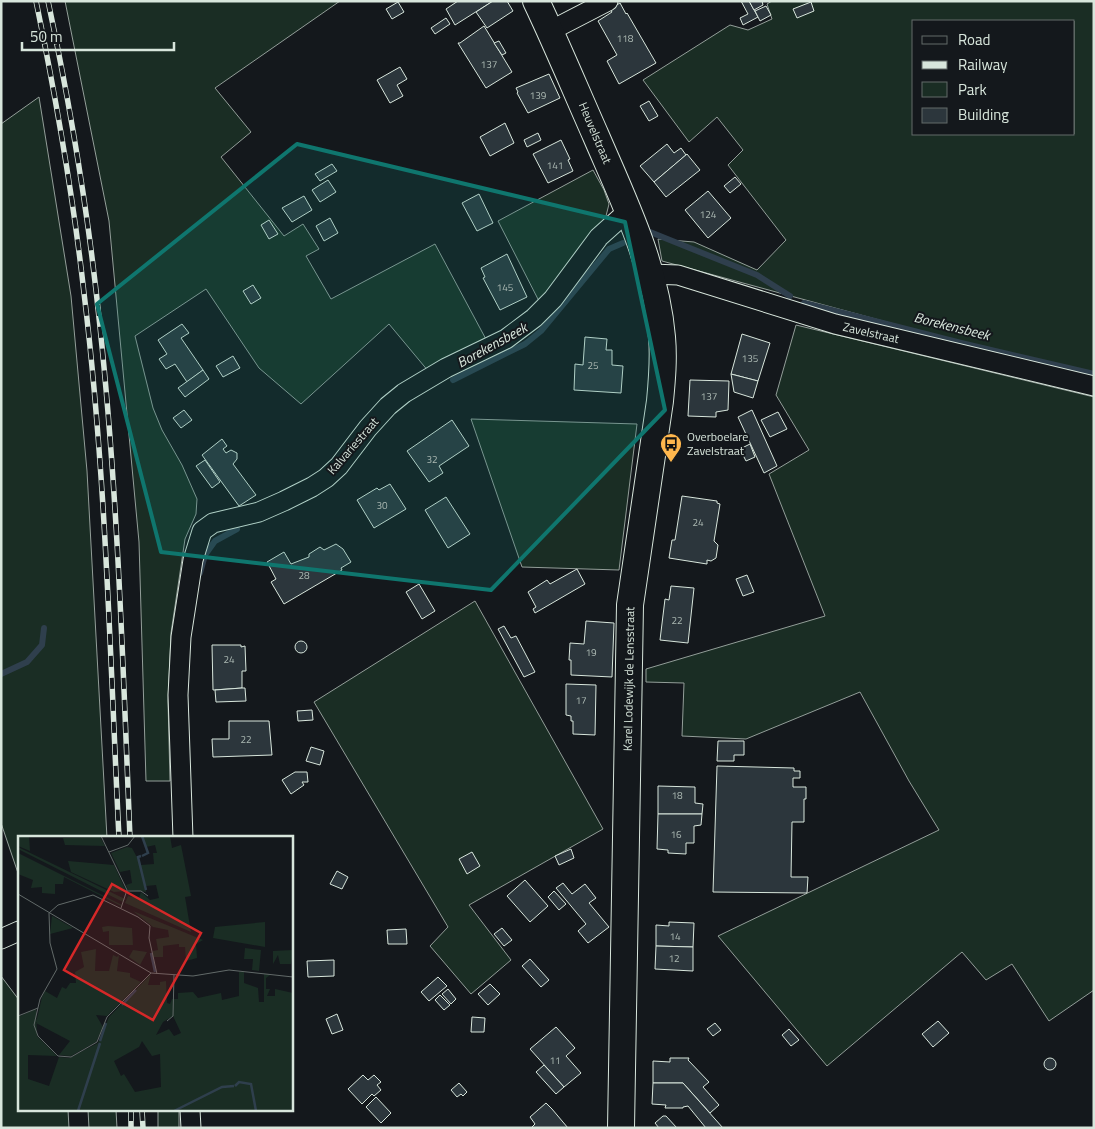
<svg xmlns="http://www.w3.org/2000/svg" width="1095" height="1129" font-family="'Titillium Web',sans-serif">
  <rect width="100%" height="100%" fill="#14181c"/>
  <g fill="#1a2d24" stroke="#939e99" fill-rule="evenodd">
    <polygon points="65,1 340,1 215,88 251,132 221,157 284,236 303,224 319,249 306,256 331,299 435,244 488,343 429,372 389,324 301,404 259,368 206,289 135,336 153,408 162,430 182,465 197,499 196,514 185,539 171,633 168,701 170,781 146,781 139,542 109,221"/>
    <path d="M772,1h322v372l-86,-18 -346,-94 -4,-22 36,3 63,28 29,-30 -58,-75 15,-15 -26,-33 -28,25 -46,-62 87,-55 18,5 24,-11 -5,-15zM914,21h160v113h-160z"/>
    <polygon points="39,97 71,296 87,471 107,838 19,838 19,876 1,823 1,124"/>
    <polygon points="593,170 604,190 609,204 606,216 541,305 498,221"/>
    <polygon points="796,325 1094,397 1094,990 1049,1021 1012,964 986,980 962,952 827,1066 718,936 939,830 909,781 860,692 746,739 682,736 684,683 646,682 646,669 825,616 769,474 809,450 776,395"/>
    <polygon points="471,419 637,424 619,570 522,567"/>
    <polygon points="475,601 603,829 469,905 511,960 471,994 430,946 448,927 314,702"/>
    <polygon points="1,976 19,1000 19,1110 68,1110 69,1128 1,1128"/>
    <polygon points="88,1110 116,1110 117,1128 89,1128"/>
    <rect x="158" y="1110" width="21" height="18"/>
  </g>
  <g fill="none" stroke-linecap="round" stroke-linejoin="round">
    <g stroke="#2f3f4d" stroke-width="6">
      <polyline points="650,232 757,275 790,296"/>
      <polyline points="804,303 961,343 1094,374"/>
      <polyline points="453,380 525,344 541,331 609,249 623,243"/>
      <polyline points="200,573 205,555 215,541 237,529"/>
      <polyline points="1,674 27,662 42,645 44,628"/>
    </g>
  </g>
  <g fill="#2c363c" stroke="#d8e6dc">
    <polygon points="458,1 493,1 455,25 446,9"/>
    <polygon points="493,1 507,1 513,11 487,28 476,12"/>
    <polygon points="741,1 749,1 758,17 743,25 740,18 748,14"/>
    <polygon points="749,1 762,1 763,5 754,10"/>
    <polygon points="398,2 404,12 392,19 386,9"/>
    <polygon points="811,2 814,11 797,18 793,9"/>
    <polygon points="620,3 626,14 627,13 656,63 619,84 607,61 617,55 598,21 612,12 610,9"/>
    <polygon points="766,6 771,15 760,21 755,11"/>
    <polygon points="446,18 450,24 435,34 431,28"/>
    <polygon points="484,26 512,72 486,88 458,43 460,43"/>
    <polygon points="499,41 506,53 502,55 494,43"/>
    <polygon points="400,67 407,79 397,85 403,96 390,103 377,80"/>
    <polygon points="549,74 560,98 528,113 517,93 518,92 516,88"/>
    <polygon points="649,101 658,116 649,121 640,106"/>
    <polygon points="505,123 514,143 490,156 480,137"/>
    <polygon points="538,133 541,140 527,147 524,140"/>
    <polygon points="561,140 570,159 568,160 573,171 548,183 533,154"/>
    <polygon points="667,144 674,153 681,148 686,155 654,182 640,166"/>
    <polygon points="687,154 700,170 666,197 654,182"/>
    <polygon points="332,164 337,171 320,181 315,174"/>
    <polygon points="735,177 741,184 730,193 724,186"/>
    <polygon points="328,180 336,192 320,202 312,190"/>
    <polygon points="708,191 731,218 708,238 685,210"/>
    <polygon points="479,194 493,223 477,231 462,203"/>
    <polygon points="304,196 312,210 292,222 282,208"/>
    <polygon points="330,218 338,233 324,241 316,226"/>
    <polygon points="269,220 278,234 269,239 261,225"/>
    <polygon points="507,254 527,297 500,310 483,278 485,277 481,268"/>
    <polygon points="253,285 261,298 251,304 243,291"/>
    <polygon points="182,324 189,333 181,338 203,370 187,382 175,364 166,369 159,359 167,354 158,340"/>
    <polygon points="742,334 770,343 758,381 731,374"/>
    <polygon points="585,337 607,339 606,350 612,350 612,365 623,366 621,393 574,390 575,364 583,365"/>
    <polygon points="233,356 240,368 223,377 216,366"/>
    <polygon points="203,370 209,379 185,397 178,388"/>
    <polygon points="731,374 758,381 753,398 734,392"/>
    <polygon points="690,380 729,381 728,410 716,412 716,417 688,416"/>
    <polygon points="184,410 192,420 181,428 173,418"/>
    <polygon points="752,410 777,466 764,473 738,417"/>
    <polygon points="778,412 787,429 770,437 761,420"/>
    <polygon points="452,420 469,446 439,466 443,473 429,482 407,451"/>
    <polygon points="222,439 227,446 223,449 226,453 231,450 237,453 237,459 233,464 256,495 239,506 202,455"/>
    <polygon points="750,444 755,457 746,461 740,449"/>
    <polygon points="205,460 220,482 212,488 196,466"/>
    <polygon points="390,484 406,509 374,528 357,500 377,488 379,490"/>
    <polygon points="682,496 717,501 717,503 720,504 714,541 718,545 716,558 711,561 707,560 707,564 669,558 672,540 675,540"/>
    <polygon points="446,497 470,534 448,548 425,510"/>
    <polygon points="336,544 343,549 351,562 341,568 342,570 284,604 271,582 276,579 267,562 284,552 291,564 309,557 309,554 320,547 324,550"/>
    <polygon points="577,569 585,584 535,613 533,609 536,607 528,592 547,580 550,584"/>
    <polygon points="747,575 754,592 743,596 736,579"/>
    <polygon points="419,584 435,611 422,619 406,592"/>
    <polygon points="671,586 694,588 688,643 660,640 665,599 669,600"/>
    <polygon points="586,621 614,623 612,677 571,675 571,660 569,660 570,643 584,644"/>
    <polygon points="504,626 511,638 516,636 535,672 524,677 498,629"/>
    <circle cx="301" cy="647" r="6"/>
    <polygon points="212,645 241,645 241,647 245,646 246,671 242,671 242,688 213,690"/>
    <polygon points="566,684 596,685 595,735 573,734 573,721 571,721 571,716 566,715"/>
    <polygon points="242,688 245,688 246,701 216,702 215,690"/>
    <polygon points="312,710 313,720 298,721 297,711"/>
    <polygon points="229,721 269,721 272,755 213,757 212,739 229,739"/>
    <polygon points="718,741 744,741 744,755 734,755 734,761 717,761"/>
    <polygon points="311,747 324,751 320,765 306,761"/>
    <polygon points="717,766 794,768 794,771 800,771 800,778 793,778 793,787 806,787 806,799 804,799 804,822 792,822 791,877 808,877 807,893 713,892"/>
    <polygon points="295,772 307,772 308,782 302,782 304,785 291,794 282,780"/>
    <polygon points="658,786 695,787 695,803 703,804 702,814 658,814"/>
    <polygon points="658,814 702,814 701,825 694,826 694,843 686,843 686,854 668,853 668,850 657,849"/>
    <polygon points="571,849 574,858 559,865 555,856"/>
    <polygon points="472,852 480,866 467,874 459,859"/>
    <polygon points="337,871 348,877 342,889 330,884"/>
    <polygon points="525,880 548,906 530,922 507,896"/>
    <polygon points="563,883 572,894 585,884 596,898 589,903 609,927 588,943 578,931 586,924 556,888"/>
    <polygon points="554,891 566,904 559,910 548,897"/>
    <polygon points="669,922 694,923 693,947 656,946 656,925 669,926"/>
    <polygon points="502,928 512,940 504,946 494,934"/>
    <polygon points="406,929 407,944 388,944 387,930"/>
    <polygon points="656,946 693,947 693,971 655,969"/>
    <polygon points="530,959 549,980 541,987 522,966"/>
    <polygon points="334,960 334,976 308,977 307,961"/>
    <polygon points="438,977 447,986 429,1001 421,992"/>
    <polygon points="490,984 500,994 488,1005 478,994"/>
    <polygon points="448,989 456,999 451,1004 442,994"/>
    <polygon points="440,995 450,1005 444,1010 435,1000"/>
    <polygon points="337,1014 343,1030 332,1034 326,1019"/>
    <polygon points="472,1017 485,1018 484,1032 471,1032"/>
    <polygon points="938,1021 949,1033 933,1047 922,1034"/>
    <polygon points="715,1023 721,1030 713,1036 707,1029"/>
    <polygon points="556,1027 575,1048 566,1056 581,1073 564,1087 530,1049"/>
    <polygon points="789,1029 799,1040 791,1046 782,1035"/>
    <polygon points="670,1058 689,1058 688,1060 709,1082 703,1087 719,1105 710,1113 683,1083 653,1083 653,1061 670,1062"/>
    <circle cx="1050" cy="1064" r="6"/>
    <polygon points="544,1065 564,1087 556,1094 536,1072"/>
    <polygon points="363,1075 368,1080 374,1075 381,1082 377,1085 381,1090 374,1096 372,1094 362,1104 348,1089"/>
    <polygon points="459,1083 467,1092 463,1096 461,1094 457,1097 451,1090"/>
    <polygon points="653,1083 683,1083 723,1128 706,1128 688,1106 683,1107 683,1108 665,1108 666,1105 652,1104"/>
    <polygon points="376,1097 391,1113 381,1123 366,1107"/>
    <polygon points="546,1103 552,1109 568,1128 531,1128 535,1124 530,1117"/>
    <polygon points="663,1116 666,1116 677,1128 659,1128 655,1123"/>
  </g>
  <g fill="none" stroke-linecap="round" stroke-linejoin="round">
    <g stroke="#d8e6dc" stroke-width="21">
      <g id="street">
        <polyline points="550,31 608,1"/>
        <polyline points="651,274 678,275 835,324 1094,386"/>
        <polyline points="183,838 178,695 181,637 193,560 202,531 213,523 259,512 284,501 312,487 326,478 339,466 368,428 388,406 404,393 446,368 506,339 534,318 553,299 599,237 628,211"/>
        <polyline points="1,939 19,931"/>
        <polyline points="190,1110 191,1128"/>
      </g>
    </g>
    <g stroke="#d8e6dc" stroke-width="28">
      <path id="secondary" d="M536,1c21,44 40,90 60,135 28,65 60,130 66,201 2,22 0,43 -2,64l-30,204 -9,523"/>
    </g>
    <use href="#street" stroke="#14181c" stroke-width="19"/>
    <use href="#secondary" stroke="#14181c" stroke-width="26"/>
    <g stroke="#d8e6dc" stroke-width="5.5">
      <g id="rail">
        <path d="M36,1c20,97 37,194 48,292 22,181 26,363 35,545"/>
        <path d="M48,1c23,108 41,217 52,326 18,170 23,340 30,511"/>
        <polyline points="131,1110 131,1128"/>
        <polyline points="142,1110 143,1128"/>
      </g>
    </g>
    <use href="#rail" stroke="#14181c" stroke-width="4" stroke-dasharray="11" stroke-linecap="butt"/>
  </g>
  <path fill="#0f766e" fill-opacity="0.2" stroke="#0f766e" stroke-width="4" stroke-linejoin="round" d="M297,144l328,78 40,188 -174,180 -330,-38 -64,-248z"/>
  <defs>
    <g id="bus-pin" transform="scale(1.125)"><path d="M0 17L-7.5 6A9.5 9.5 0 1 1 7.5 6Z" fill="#ffb74d" stroke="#14181c"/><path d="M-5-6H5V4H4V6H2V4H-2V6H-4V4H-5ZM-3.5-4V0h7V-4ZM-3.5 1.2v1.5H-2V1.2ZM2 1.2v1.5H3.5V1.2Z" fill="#111"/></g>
  </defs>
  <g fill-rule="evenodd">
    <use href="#bus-pin" x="671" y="444"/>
  </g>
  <g text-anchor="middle" stroke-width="4" stroke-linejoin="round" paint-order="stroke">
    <g font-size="10" fill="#adbab4">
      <text x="625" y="42">118</text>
      <text x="489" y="68">137</text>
      <text x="538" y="99">139</text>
      <text x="555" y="169">141</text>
      <text x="708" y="218">124</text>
      <text x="505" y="291">145</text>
      <text x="750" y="362">135</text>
      <text x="593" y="369">25</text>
      <text x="709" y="400">137</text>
      <text x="432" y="463">32</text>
      <text x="382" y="509">30</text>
      <text x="698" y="526">24</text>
      <text x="304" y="579">28</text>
      <text x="677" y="624">22</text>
      <text x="591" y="656">19</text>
      <text x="229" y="663">24</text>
      <text x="581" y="704">17</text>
      <text x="246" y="743">22</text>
      <text x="677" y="799">18</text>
      <text x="676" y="838">16</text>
      <text x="675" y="940">14</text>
      <text x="674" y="962">12</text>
      <text x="555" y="1064">11</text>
    </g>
    <g font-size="12" fill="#d8e6dc" stroke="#14181c">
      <text transform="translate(595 133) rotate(67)" y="4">Heuvelstraat</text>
      <text transform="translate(871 333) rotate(13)" y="4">Zavelstraat</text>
      <text transform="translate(353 446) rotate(-49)" y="4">Kalvariestraat</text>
      <text transform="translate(629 679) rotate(-89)" y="4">Karel Lodewijk de Lensstraat</text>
    </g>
    <g font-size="12" fill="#d8e6dc" stroke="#14181c" text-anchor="start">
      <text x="687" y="441">Overboelare<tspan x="687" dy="14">Zavelstraat</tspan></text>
    </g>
    <g font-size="14" font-style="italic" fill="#d8e6dc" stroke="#14181c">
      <text transform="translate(952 326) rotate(14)" y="5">Borekensbeek</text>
      <text transform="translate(492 345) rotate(-29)" y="5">Borekensbeek</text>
    </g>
  </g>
  <g transform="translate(18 836)">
    <rect width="275" height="275" fill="#14181c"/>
    <path d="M0,0h11l1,15 -12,-5zM123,0h29l2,12 9,-3 10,51 -6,1 6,35 -66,-29 3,-7 11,2 2,-6 9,8 9,-2 -3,-13 -10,1v6l-18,-2 -2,-5 6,-2 -2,-13 -10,2 -9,-19 16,-6 5,1 9,17 13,-1 -1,-11h4l-2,-8 -9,2zM82,1l5,9 -40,-1 -2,-7zM0,11l107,52 -2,3 -105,-53zM0,17l104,52 -1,1 -57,-29 -1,7h-8v10l-13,-1v-6l-11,1 2,-8 -15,-6zM50,25l46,4 12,26 -12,1 -43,-20zM115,75l70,29 -7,4 1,14 -11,3 -1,-14h-6v-3l-16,2v11h-10v-6l5,-1 -2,-11 13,-2 -1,-7 -15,-3zM34,80l2,1 19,11 -23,6zM247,86v25l-52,-9 2,-11zM90,90l24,2 1,17h-24v-14l-6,1 -1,-5zM227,112l16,2 -2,21 -7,-1 1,-11h-9zM78,113l-1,22h14l4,-16 4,2 2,-2 -2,16 13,2v4l11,5 -34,34 -11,-1 7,12 -7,15 -25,14 -12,-1 11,-14 -34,-18 6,-26 3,-6 12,7 5,-11 4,2 4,-6h6l-1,-11 9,-5 -3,-15zM115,114l14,2 -7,13 -11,-8zM275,114l-2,14h-11l-2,-9 -5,9v-13zM221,136h5v11l14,5 1,14h5v-28l6,1 -4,3v11h4l-3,7h8v-7l18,4v118h-275v-94l18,-8 1,27 20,20 -29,-1v24l21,7 10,-29 10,1 29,-15 11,-26 42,-43 -3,11h12v-3l6,-1 1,22 3,1 2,-5h6v-6l15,-1 5,6 23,-5 1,7 17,-4zM155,180l8,17 -7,3 -5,-7 -13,6 7,-13zM124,205l10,15 8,-2 1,33 -26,5 -11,-18 -3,2 -7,-15 25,-14z" fill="#1a2d24" fill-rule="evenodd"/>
    <path fill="none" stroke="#2f3f4d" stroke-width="2.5" d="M124,0l6,17 -6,3M123,20l-3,1 8,33M133,117l4,19M104,169l14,-15M82,205l6,-18M217,250l4,-4 12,2 5,27M60,275l22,-68M156,275l48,-24 12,-1"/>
    <path fill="none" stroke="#626a69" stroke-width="1" d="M83,0l26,54 -6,18M91,16l19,-7 7,-9M109,55h14l7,5M0,58l133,79 42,3 36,-6 64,7M31,77l1,30 7,26 -17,30 -6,26 4,11 20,20 13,1 26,-15 10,-25 44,-44M31,77l9,-8 35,-10 45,22 12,9 -1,12 8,36M0,180l20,-8M149,185l6,-5 1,-41"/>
    <path fill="#d62828" fill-opacity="0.15" stroke="#d62828" stroke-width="2.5" d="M94,48l89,49 -48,87 -89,-50z"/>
    <rect width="275" height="275" fill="none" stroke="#d8e6dc" stroke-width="2.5"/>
  </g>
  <rect width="1095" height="1129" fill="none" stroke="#d8e6dc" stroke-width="5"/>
  <rect x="912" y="20" width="162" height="115" fill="#14181c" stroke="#626a69"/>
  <rect x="922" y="36" width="25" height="8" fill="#14181c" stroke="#626a69"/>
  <text x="958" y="45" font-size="15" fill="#d8e6dc">Road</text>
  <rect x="922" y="61" width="25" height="8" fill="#d8e6dc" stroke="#626a69"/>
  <text x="958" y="70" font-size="15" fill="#d8e6dc">Railway</text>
  <rect x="922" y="82" width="25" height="15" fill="#1a2d24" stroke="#626a69"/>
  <text x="958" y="95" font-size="15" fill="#d8e6dc">Park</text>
  <rect x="922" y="108" width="25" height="15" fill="#2c363c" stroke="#626a69"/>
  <text x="958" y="120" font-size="15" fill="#d8e6dc">Building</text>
  <path d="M22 42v8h152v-8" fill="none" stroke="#d8e6dc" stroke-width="2.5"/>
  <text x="30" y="42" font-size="15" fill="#d8e6dc" stroke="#14181c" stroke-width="4" paint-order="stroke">50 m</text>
</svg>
